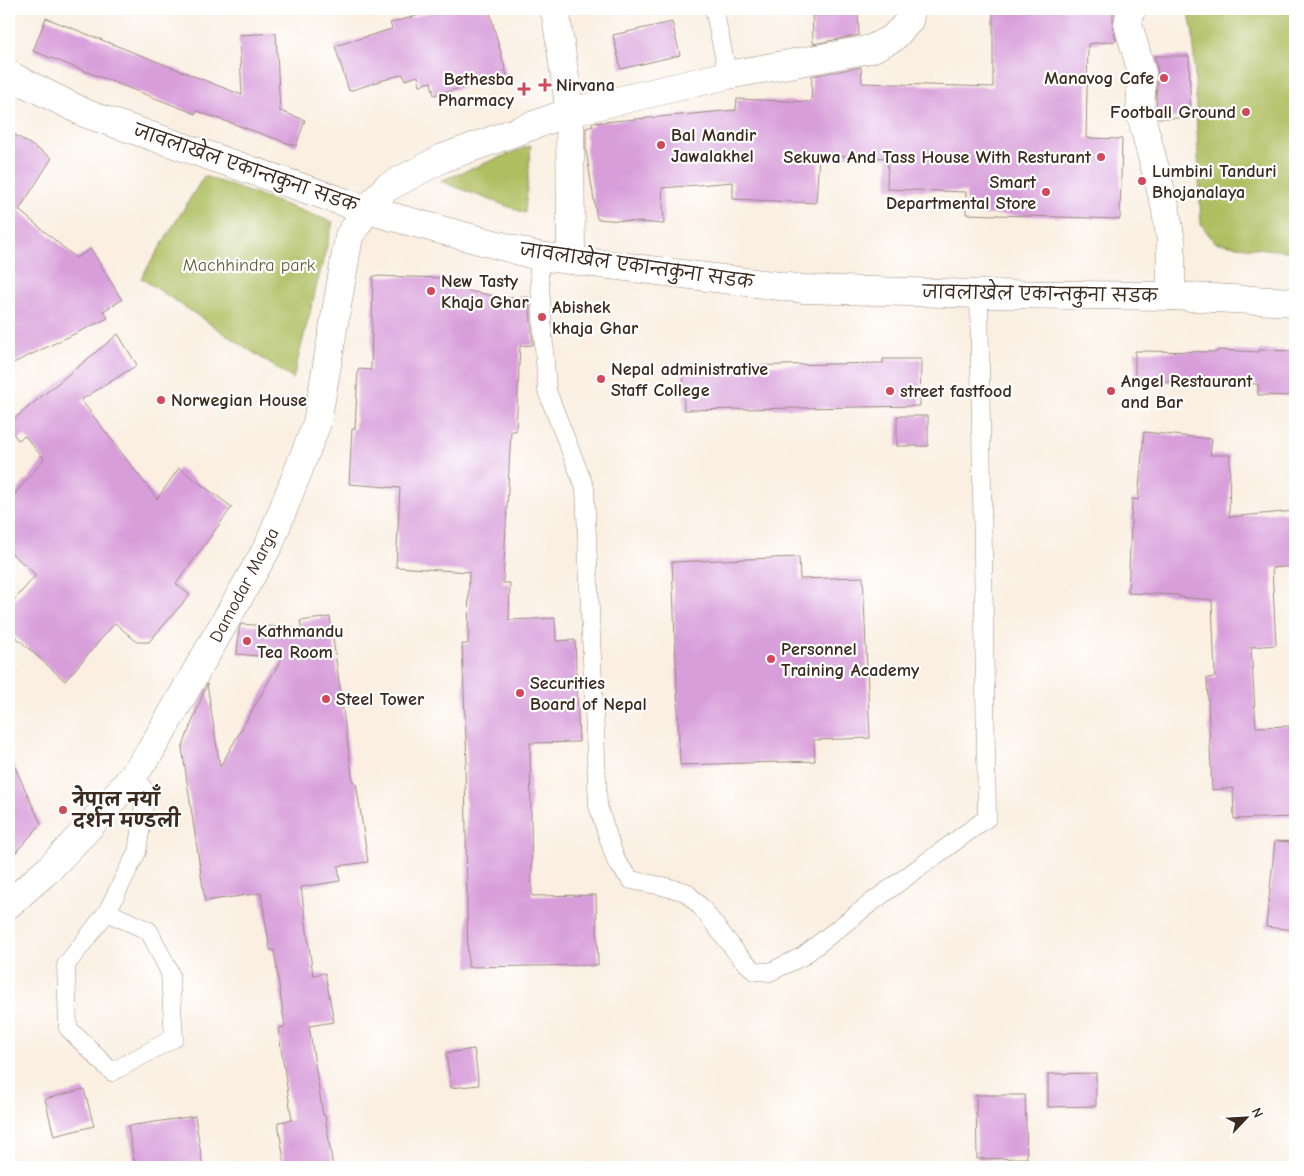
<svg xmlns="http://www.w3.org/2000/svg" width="1304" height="1176" font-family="'Comic Neue','Playpen Sans Deva',sans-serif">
  <rect width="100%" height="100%" fill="#fff"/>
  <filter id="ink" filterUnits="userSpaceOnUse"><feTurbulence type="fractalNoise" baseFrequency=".02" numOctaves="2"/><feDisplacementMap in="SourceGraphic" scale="10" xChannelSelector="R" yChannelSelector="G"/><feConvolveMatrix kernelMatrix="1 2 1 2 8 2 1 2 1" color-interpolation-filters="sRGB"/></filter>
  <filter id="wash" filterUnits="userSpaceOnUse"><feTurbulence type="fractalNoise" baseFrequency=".0096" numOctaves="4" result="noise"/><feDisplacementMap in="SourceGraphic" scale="20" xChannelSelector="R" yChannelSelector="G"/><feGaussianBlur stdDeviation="1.12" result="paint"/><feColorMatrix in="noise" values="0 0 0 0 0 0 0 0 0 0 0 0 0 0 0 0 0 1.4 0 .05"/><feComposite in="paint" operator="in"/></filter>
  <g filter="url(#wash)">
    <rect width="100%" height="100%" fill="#faefe1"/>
    <g fill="#afbe60" stroke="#75743f">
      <polygon points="1188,9 1295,9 1295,252 1236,246 1214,242 1201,224 1193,35"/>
      <polygon points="531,145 525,213 440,181"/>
      <polygon points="204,176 333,222 293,379 141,278"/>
    </g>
    <g id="blocks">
      <g fill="#d89eda">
        <polygon points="442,9 489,9 507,76 434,95 431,82 420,85 418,76 405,80 403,74 349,91 335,46 392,29 390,23"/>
        <polygon points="812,9 858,9 859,35 813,44"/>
        <polygon points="993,9 1113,9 1113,28 1116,41 1088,44 1086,138 1122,139 1120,219 966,214 966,192 887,189 888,158 819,155 816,203 733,199 733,182 662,188 664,224 597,219 586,150 586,128 593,126 592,123 736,110 737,99 811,102 812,76 861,67 862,83 993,87"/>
        <polygon points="46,18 242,95 239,35 276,33 280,111 305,120 296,146 197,111 196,114 33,51"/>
        <polygon points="672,22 680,55 621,69 613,35"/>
        <polygon points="1155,56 1189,56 1191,118 1158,118 1156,97 1158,73"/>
        <polygon points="9,131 52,158 19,210 76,258 91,249 122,300 103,311 108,318 9,365"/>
        <polygon points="373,276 448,278 448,287 505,298 529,297 533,345 520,346 516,431 511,431 503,583 510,583 509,620 555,618 556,641 575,640 579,742 530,743 532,896 596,895 598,965 468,967 465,763 467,763 462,644 468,644 469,572 396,567 400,488 349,484 352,429 355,429 358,369 371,370"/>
        <polygon points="118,334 137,365 81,400 157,499 179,468 232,507 176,584 190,595 149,642 137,642 115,623 65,681 9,631 9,606 36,575 9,551 9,501 44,459 25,436 18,440 9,428 9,423"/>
        <polygon points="1218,350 1259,352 1259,350 1295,351 1295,396 1258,395 1258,384 1135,381 1135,351 1217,352"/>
        <polygon points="883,359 921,359 920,406 684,410 683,367 883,363"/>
        <rect x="897" y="416" width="31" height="30"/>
        <polygon points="1144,432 1212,439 1210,455 1230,455 1229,517 1295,511 1295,566 1272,568 1276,645 1251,647 1256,727 1295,726 1295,817 1234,819 1233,788 1212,790 1207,678 1215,677 1212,600 1179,597 1179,595 1128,593 1132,499 1138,500"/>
        <polygon points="799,557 800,579 863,577 870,738 814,740 815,761 680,765 672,562"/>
        <polygon points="330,617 353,782 356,782 368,862 338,866 340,881 301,887 313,975 325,973 334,1022 309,1026 323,1115 325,1115 333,1167 285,1167 278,1122 292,1120 278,1028 285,1027 274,950 270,950 261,893 205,901 182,748 207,684 220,767 282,658 237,654 239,629 241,624 302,629 300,621"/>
        <polygon points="9,754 41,824 9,860"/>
        <polygon points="1275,841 1295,842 1295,930 1266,927"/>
        <polygon points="474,1049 479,1085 451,1088 446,1053"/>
        <polygon points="1096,1073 1096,1106 1048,1107 1048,1074"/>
        <polygon points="84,1089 94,1126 54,1136 45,1099"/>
        <polygon points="976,1095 1025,1095 1027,1158 977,1159"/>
        <polygon points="195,1116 203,1167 135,1167 128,1126"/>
      </g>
    </g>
  </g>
  <g filter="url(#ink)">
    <use href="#blocks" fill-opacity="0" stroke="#9a8c80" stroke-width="1"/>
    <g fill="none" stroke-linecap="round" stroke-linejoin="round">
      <g stroke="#9a8c80" stroke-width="19">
        <g id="lane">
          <polyline points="714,9 728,75"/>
          <polyline points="538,256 547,391 585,488 598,806 616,861 631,880 662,886 686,892 701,907 740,957 755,971 770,972 803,956 872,902 987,818 979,294"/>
          <polyline points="107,912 149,931 170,973 174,1038 112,1072 68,1028 66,965 107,912 137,852 146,792 133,776"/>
        </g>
      </g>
      <g stroke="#9a8c80" stroke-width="29">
        <g id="street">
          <polyline points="553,9 556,15 570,112 571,260"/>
          <polyline points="1131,9 1128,24 1142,73 1140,112 1165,206 1171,241 1171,296"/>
          <polyline points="9,904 49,869 90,826 133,776 151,750 269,545 317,423 349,236 367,210 386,188 443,158 570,112 728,75 871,49 893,38 909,21 911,9"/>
        </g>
      </g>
      <g stroke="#9a8c80" stroke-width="29">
        <polyline id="primary" points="9,75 87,114 367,210 538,256 804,289 979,294 1171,296 1295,302"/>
      </g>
      <use href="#lane" stroke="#fff" stroke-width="18"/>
      <use href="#street" stroke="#fff" stroke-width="28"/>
      <use href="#primary" stroke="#fff" stroke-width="28"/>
    </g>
  </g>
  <g fill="#d1495b" stroke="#fff" stroke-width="2">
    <circle cx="1164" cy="78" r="5"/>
    <path d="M542.5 77.5h5v5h5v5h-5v5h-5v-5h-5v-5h5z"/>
    <path d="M521.5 81.5h5v5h5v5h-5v5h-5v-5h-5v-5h5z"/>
    <circle cx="1246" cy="112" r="5"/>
    <circle cx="661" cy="145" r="5"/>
    <circle cx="1101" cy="157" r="5"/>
    <circle cx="1142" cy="181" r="5"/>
    <circle cx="1046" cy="192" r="5"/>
    <circle cx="431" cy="291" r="5"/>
    <circle cx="542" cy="317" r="5"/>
    <circle cx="601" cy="379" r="5"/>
    <circle cx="890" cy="391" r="5"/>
    <circle cx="1111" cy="391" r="5"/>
    <circle cx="161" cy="400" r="5"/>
    <circle cx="247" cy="641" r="5"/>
    <circle cx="771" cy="659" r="5"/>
    <circle cx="520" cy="693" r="5"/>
    <circle cx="326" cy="699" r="5"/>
    <circle cx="63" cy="810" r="5"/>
  </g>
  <g text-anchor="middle" stroke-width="4.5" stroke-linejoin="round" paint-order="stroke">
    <g font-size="18" font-weight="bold" fill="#3b2a1e" stroke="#fff" text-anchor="start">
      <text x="1154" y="84" text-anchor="end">Manavog Cafe</text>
      <text x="514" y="85" text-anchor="end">Bethesba<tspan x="514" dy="21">Pharmacy</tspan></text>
      <text x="556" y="91">Nirvana</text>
      <text x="1236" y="118" text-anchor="end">Football Ground</text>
      <text x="671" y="141">Bal Mandir<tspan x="671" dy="21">Jawalakhel</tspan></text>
      <text x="1091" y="163" text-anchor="end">Sekuwa And Tass House With Resturant</text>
      <text x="1152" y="177">Lumbini Tanduri<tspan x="1152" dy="21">Bhojanalaya</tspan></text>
      <text x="1036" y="188" text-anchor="end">Smart<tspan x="1036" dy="21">Departmental Store</tspan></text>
      <text x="441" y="287">New Tasty<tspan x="441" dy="21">Khaja Ghar</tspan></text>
      <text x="552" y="313">Abishek<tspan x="552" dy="21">khaja Ghar</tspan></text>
      <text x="611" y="375">Nepal administrative<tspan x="611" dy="21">Staff College</tspan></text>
      <text x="1121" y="387">Angel Restaurant<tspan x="1121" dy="21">and Bar</tspan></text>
      <text x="900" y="397">street fastfood</text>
      <text x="171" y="406">Norwegian House</text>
      <text x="257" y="637">Kathmandu<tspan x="257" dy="21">Tea Room</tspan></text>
      <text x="781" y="655">Personnel<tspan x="781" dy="21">Training Academy</tspan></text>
      <text x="530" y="689">Securities<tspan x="530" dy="21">Board of Nepal</tspan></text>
      <text x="336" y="705">Steel Tower</text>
      <text x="73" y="806">नेपाल नयाँ<tspan x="73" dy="21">दर्शन मण्डली</tspan></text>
    </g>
    <g font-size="18" fill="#3b2a1e" stroke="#fff">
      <text transform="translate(246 168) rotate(19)" y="6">जावलाखेल एकान्तकुना सडक</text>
      <text transform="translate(637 266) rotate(8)" y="6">जावलाखेल एकान्तकुना सडक</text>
      <text transform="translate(1040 294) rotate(1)" y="6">जावलाखेल एकान्तकुना सडक</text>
      <text transform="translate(244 585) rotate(-62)" y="6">Damodar Marga</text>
    </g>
    <g font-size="18" fill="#645e35" stroke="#fff">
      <text x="249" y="271">Machhindra park</text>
    </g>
  </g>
  <rect width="1304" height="1176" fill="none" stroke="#fff" stroke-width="30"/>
  <g transform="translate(1246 1118) rotate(65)" stroke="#ffffff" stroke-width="4" paint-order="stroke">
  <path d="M0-4L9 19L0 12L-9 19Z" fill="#3b2a1e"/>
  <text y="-8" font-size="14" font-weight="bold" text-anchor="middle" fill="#3b2a1e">N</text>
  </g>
</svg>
